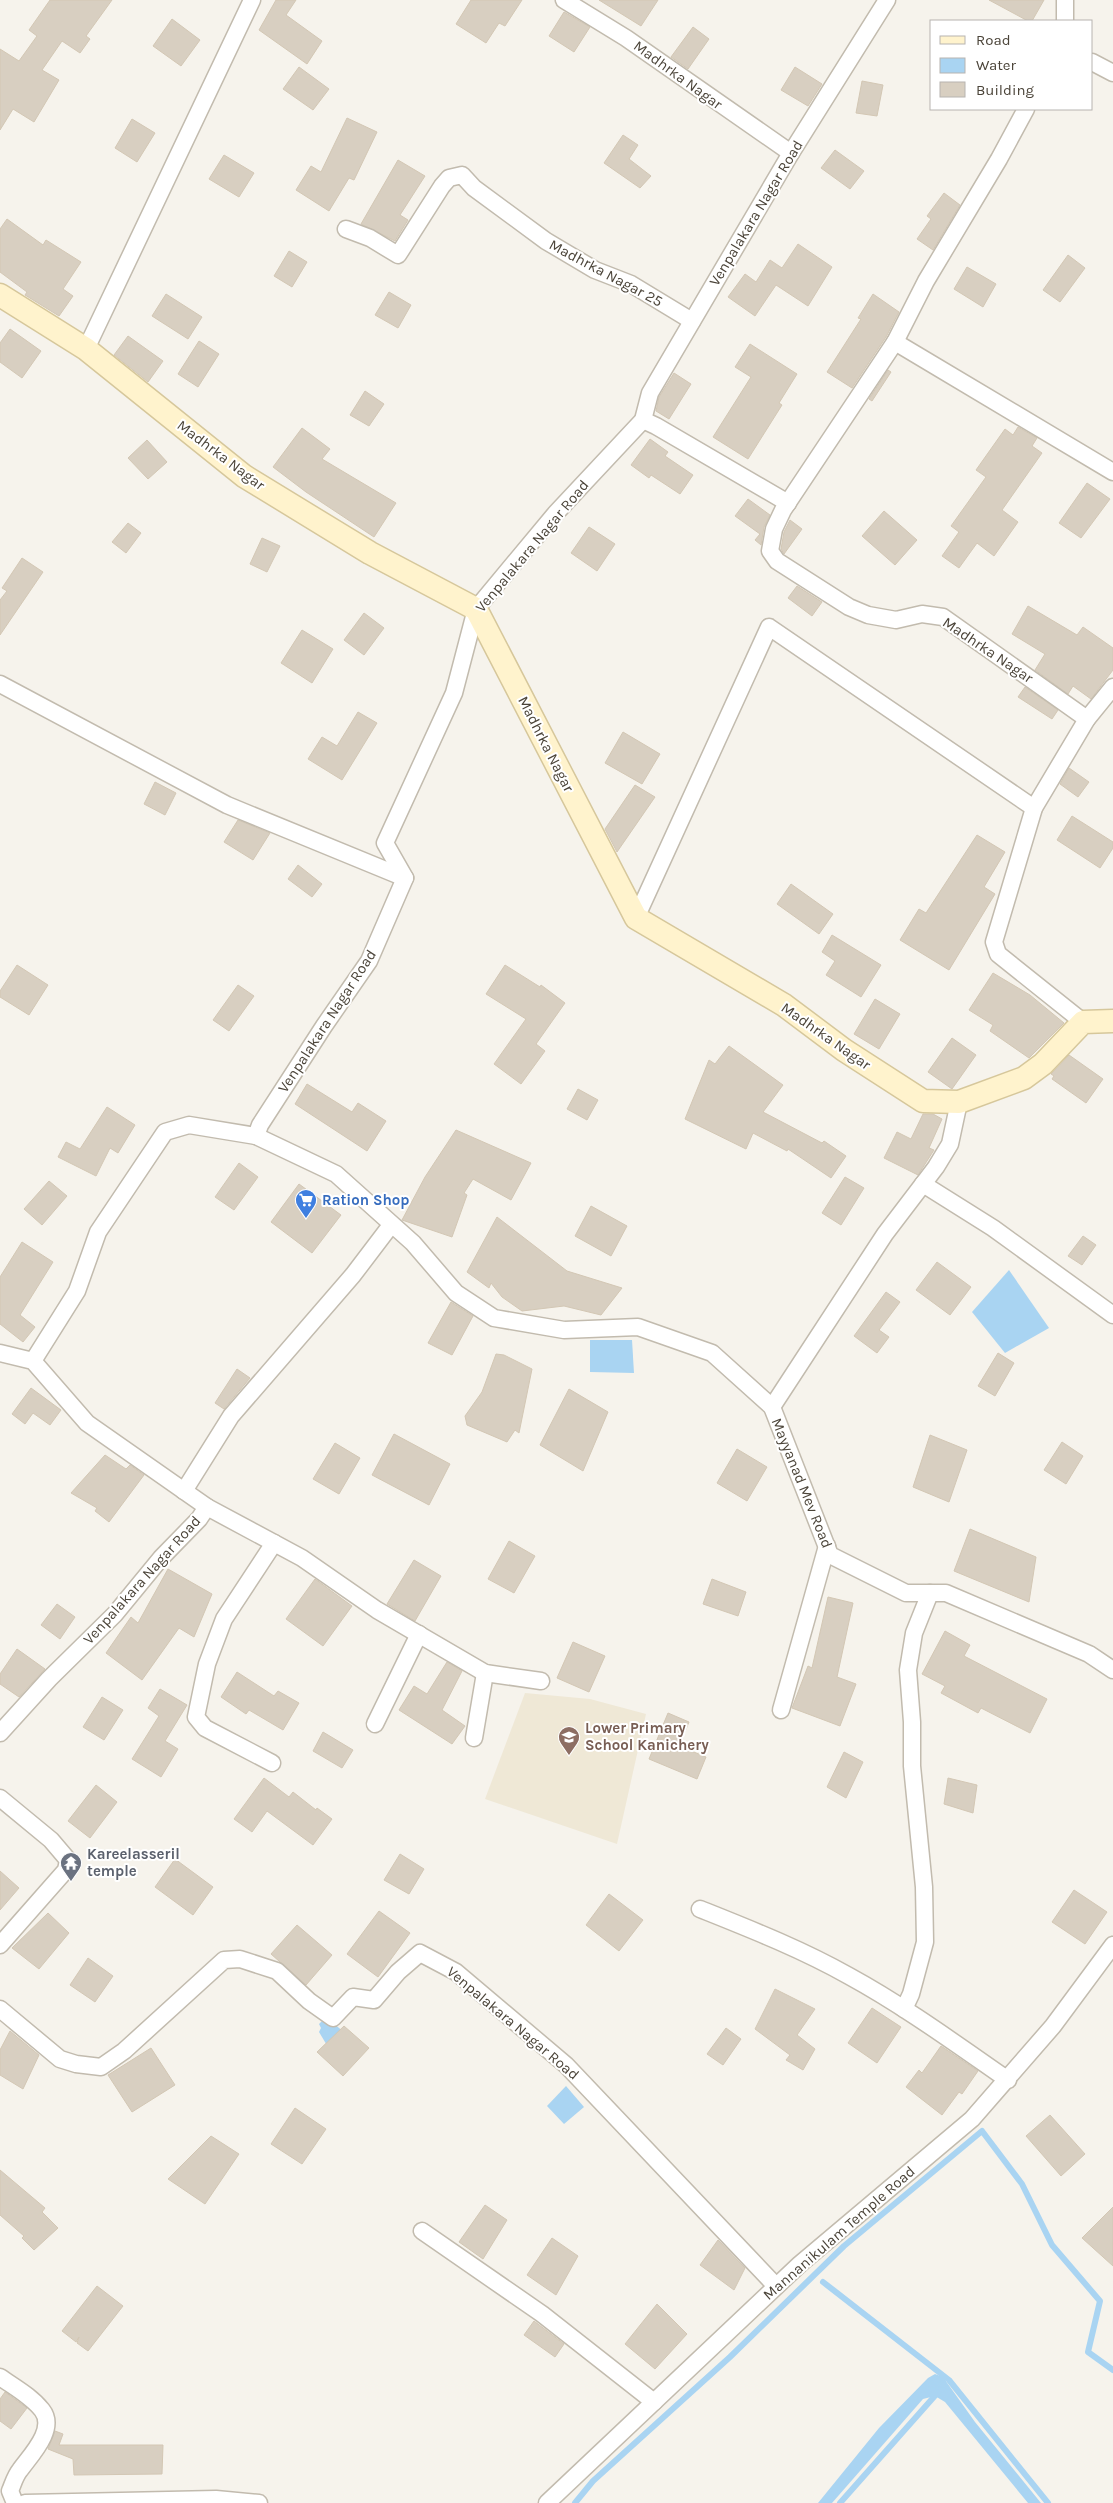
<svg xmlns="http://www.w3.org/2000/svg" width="1113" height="2503" font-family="Karla,sans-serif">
  <rect width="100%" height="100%" fill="#f6f3ec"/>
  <polygon fill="#efe8d6" points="525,1693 590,1699 646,1714 617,1844 485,1799"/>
  <g fill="#a9d4f2">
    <polygon points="1009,1270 1049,1328 1005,1353 972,1312"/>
    <polygon points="590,1340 632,1340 634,1373 590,1372"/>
    <polygon points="326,2017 345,2033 328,2047 319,2032 321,2028 319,2024"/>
    <polygon points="566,2086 584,2107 564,2124 547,2106"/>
    <polygon points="935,2374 943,2377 975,2422 1041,2503 1028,2503 945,2402 935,2396 923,2399 832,2503 818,2503 879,2428 928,2378"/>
  </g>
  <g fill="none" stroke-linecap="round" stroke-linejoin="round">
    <g stroke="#a9d4f2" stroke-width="6">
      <polyline points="823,2282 949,2380 1048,2503"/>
      <polyline points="575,2503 593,2481 730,2357 844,2246 982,2131 1022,2184 1052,2245 1100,2301 1088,2352 1113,2370"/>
      <polyline points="840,2503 940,2390"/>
    </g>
  </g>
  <g fill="#d8cfc1" stroke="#d3c7b4">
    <polygon points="50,0 112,0 86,36 90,39 80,53 62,41 42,70 59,80 34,122 13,109 0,130 0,49 19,61 37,36 29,30"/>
    <polygon points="276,0 296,0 286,15 322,41 307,64 259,30"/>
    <polygon points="471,0 522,0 505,26 499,23 486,43 456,24"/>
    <polygon points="599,0 658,0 641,26"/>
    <polygon points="989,0 1044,0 1032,21 1028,21"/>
    <polygon points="564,12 590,27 574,52 549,36"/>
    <polygon points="172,19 200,40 181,66 153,46"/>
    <polygon points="693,27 709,39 688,69 671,57"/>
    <polygon points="299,67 329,89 313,110 283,89"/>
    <polygon points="795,67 822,84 808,106 781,90"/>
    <polygon points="862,81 883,85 877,116 856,113"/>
    <polygon points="347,118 377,132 354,180 349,178 329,211 296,190 311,166 321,172"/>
    <polygon points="132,119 155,133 137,162 115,148"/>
    <polygon points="623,135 638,145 629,159 651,176 640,188 604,163"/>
    <polygon points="835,150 864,171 850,189 821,168"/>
    <polygon points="224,155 254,173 239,197 209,179"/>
    <polygon points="398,160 425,176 400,215 408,220 395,241 361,224"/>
    <polygon points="944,193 960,205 933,250 917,239 931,219 927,216"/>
    <polygon points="7,219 43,245 46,240 81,262 63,289 73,296 59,316 25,295 27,292 0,272 0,229"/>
    <polygon points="798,244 832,267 808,306 776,285 755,316 728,297 745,274 756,282 770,260 782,268"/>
    <polygon points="289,251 307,262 292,287 274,276"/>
    <polygon points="1068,255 1085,268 1060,302 1043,290"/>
    <polygon points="967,267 996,284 983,307 954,289"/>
    <polygon points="389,292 411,305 398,328 375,315"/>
    <polygon points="166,294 202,317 188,339 152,316"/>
    <polygon points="873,294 899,312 886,337 852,388 827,372 861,319 858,318"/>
    <polygon points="10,329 41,351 22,378 0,362 0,343"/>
    <polygon points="128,336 163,361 148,382 114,355"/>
    <polygon points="199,341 219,354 198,387 178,374"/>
    <polygon points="750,344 797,374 779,403 782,405 748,459 713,437 751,377 735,367"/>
    <polygon points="888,370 891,372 872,401 869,399"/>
    <polygon points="674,373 691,384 669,419 656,411 659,397"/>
    <polygon points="365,391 384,404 369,426 350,415"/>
    <polygon points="1018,427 1037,438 1032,446 1042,453 1002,510 1018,522 994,556 977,543 959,568 942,556 959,532 951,526 986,477 976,470 1005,429 1013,435"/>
    <polygon points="302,428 330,449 322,459 396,503 374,537 306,492 273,467"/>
    <polygon points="650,439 668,452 665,456 693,475 680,494 651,475 649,478 631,465"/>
    <polygon points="147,440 167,462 148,479 128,458"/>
    <polygon points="1087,483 1110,499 1081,538 1059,523"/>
    <polygon points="748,499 770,515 764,527 761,545 755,540 760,534 735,516"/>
    <polygon points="884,511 917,540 895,565 862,536"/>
    <polygon points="790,520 802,529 784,554 781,549 784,532"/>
    <polygon points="128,523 141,533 126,553 112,542"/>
    <polygon points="589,527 615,544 597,571 571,553"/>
    <polygon points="262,538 280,546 267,572 250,564"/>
    <polygon points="22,558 43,572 0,635 0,600 7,591 2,588"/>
    <polygon points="797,586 822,602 812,616 788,598"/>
    <polygon points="1028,606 1077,635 1083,627 1113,648 1113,670 1091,699 1073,686 1068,694 1035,670 1045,654 1012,634"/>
    <polygon points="364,613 384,628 364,655 344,640"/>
    <polygon points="302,630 333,649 312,683 281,663"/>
    <polygon points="1025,687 1058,710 1052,719 1018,697"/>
    <polygon points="358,712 377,723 342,780 308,759 322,737 337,746"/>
    <polygon points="623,732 660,754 642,784 605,763"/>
    <polygon points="1069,768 1089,782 1078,797 1060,784"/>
    <polygon points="155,782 176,793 165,815 144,804"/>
    <polygon points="635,785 655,797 617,852 605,829"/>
    <polygon points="1072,816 1113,842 1113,848 1100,868 1057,840"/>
    <polygon points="238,820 270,833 253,860 224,842"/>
    <polygon points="977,835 1005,852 984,887 995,894 949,970 900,940 919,909 926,913"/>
    <polygon points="298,865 322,884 312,897 288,879"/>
    <polygon points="791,884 833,914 819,934 777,904"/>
    <polygon points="832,935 881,965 861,997 826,975 835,961 822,952"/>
    <polygon points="17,965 48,985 29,1015 0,997 0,991"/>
    <polygon points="505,965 540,987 541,985 565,1003 536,1044 545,1051 521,1084 494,1064 526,1019 486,994"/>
    <polygon points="993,973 1030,995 1064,1023 1029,1058 990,1031 993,1025 969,1010"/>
    <polygon points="238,985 254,996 229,1031 213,1020"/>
    <polygon points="875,999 900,1014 879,1049 854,1034"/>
    <polygon points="952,1038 976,1055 952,1089 928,1072"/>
    <polygon points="729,1046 783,1085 763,1112 822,1143 824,1141 846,1156 831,1178 788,1149 787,1151 753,1133 746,1149 685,1119 709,1060 715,1064"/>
    <polygon points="1069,1055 1103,1079 1086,1103 1052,1079 1054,1076 1051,1074"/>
    <polygon points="307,1084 352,1112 358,1103 386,1121 367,1151 295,1104"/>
    <polygon points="578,1089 598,1100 587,1120 567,1109"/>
    <polygon points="107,1107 135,1125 118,1153 110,1148 96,1176 58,1157 66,1142 80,1149"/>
    <polygon points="923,1114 933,1114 942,1119 929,1148 934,1150 918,1175 884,1158 897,1132 911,1139"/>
    <polygon points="456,1130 531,1163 511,1200 473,1179 464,1193 467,1195 452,1237 402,1220 425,1177"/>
    <polygon points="239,1163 258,1177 234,1210 215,1197"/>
    <polygon points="845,1177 864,1188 841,1225 822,1213"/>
    <polygon points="49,1181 67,1196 42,1225 24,1209"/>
    <polygon points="299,1184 341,1215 312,1253 271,1222"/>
    <polygon points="591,1206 627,1226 611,1256 575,1236"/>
    <polygon points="497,1217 567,1271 622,1288 601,1315 564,1306 522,1311 502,1297 491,1283 489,1288 467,1272"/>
    <polygon points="1083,1236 1096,1245 1082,1265 1068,1256"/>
    <polygon points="22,1242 53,1262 20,1315 35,1327 23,1342 0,1324 0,1277"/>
    <polygon points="937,1262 971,1287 950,1315 916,1290"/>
    <polygon points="886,1292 900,1302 879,1330 889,1337 877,1353 854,1336"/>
    <polygon points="451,1302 473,1316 452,1355 428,1343"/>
    <polygon points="998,1353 1014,1363 995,1396 978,1386"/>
    <polygon points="496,1354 504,1355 532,1369 519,1433 515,1430 507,1442 467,1425 465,1416 482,1392"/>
    <polygon points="237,1369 250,1378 224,1409 215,1403"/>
    <polygon points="31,1388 61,1410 50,1425 33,1413 25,1424 12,1414"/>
    <polygon points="569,1389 608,1412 583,1471 540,1445"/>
    <polygon points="394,1434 450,1464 429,1505 372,1475"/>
    <polygon points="930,1435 967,1450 949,1502 913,1487"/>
    <polygon points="1062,1442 1083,1456 1066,1484 1044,1470"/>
    <polygon points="335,1443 360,1458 339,1494 313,1479"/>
    <polygon points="737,1449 767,1467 747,1501 717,1483"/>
    <polygon points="105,1455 126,1469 130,1465 144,1475 109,1522 95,1511 97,1508 71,1493"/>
    <polygon points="970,1529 1036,1557 1029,1602 954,1571"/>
    <polygon points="509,1541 535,1556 514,1593 488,1579"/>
    <polygon points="414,1560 441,1576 415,1621 387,1604"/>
    <polygon points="168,1569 212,1594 194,1637 179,1628 142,1680 106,1653 131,1617 138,1623"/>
    <polygon points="315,1579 352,1606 323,1646 286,1619"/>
    <polygon points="712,1579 746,1592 738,1616 703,1604"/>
    <polygon points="828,1597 853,1603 837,1677 856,1684 840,1726 792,1708 808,1666 812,1668"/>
    <polygon points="57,1604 75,1617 60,1639 41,1625"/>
    <polygon points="945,1631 970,1645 964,1656 1047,1699 1030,1733 981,1708 978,1713 941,1693 945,1686 922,1674"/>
    <polygon points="573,1642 605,1656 589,1692 557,1678"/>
    <polygon points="17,1649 45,1669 19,1697 0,1684 0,1674"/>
    <polygon points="447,1662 462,1671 442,1710 465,1726 452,1744 399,1710 414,1686 427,1694"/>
    <polygon points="237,1672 274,1696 278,1691 299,1703 283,1730 249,1710 246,1714 221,1697"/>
    <polygon points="160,1689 187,1705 165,1741 178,1749 161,1777 132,1759 159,1716 148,1708"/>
    <polygon points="102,1697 123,1710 104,1740 83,1727"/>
    <polygon points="668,1713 689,1722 679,1746 706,1757 697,1779 649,1759"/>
    <polygon points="323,1732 353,1750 342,1768 313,1751"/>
    <polygon points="844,1752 863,1762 846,1798 827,1787"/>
    <polygon points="264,1778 289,1797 293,1792 316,1810 317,1808 332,1819 313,1845 267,1811 252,1832 234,1819"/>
    <polygon points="948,1778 977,1785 973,1813 944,1804"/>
    <polygon points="96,1785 117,1802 90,1838 68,1821"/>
    <polygon points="400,1854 424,1869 409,1894 384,1880"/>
    <polygon points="175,1859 213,1887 193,1915 155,1887"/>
    <polygon points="0,1871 19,1888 0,1910"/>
    <polygon points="1074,1890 1107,1912 1085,1944 1052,1922"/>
    <polygon points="609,1894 643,1920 619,1951 586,1925"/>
    <polygon points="379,1911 410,1933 378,1977 347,1954"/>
    <polygon points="48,1913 69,1933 39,1969 12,1948"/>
    <polygon points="297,1925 332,1955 306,1985 271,1954"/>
    <polygon points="88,1958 113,1976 95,2002 70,1985"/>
    <polygon points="775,1989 815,2009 797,2035 815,2049 803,2070 786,2060 790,2055 755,2029"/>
    <polygon points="872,2008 901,2027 877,2063 848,2043"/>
    <polygon points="344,2026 369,2048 343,2076 317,2052"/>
    <polygon points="726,2028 741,2039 723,2065 707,2054"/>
    <polygon points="10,2031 39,2055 23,2089 0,2075 0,2050"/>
    <polygon points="941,2046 978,2071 962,2094 959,2092 942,2115 906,2087 919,2070 922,2073"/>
    <polygon points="151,2048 175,2085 132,2112 108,2075"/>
    <polygon points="295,2108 326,2129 302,2164 271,2144"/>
    <polygon points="1050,2115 1085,2154 1061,2176 1026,2136"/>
    <polygon points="211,2136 239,2154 205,2204 168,2179"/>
    <polygon points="0,2170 45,2208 42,2212 58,2228 34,2250 22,2238 24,2236 0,2215"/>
    <polygon points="485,2205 507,2220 483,2259 459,2242"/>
    <polygon points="1113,2207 1113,2266 1082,2238"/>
    <polygon points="552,2238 578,2256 556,2295 527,2275"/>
    <polygon points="718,2240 745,2268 734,2290 700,2265"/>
    <polygon points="97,2286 123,2306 88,2351 77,2343 79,2337 76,2342 62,2331"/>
    <polygon points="657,2304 687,2334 655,2369 625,2344"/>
    <polygon points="534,2321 564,2344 555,2357 524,2335"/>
    <polygon points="5,2392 27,2408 11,2429 0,2421 0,2399"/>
    <polygon points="55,2431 63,2434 59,2445 163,2445 162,2474 74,2475 73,2459 48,2449"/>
  </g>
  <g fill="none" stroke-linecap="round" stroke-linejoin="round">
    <g stroke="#c2bbae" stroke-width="19">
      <g id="street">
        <polyline points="564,0 626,38 791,153"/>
        <polyline points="887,0 791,153 650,393 643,420 555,514 476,609 454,693 385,843 405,878 369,961 324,1026 260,1125 256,1136 336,1174 413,1243 456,1293 494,1318 564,1330 638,1327 712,1353 772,1407 830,1555 906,1593 946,1593 1089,1654 1113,1670"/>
        <polyline points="1065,21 1065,0"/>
        <polyline points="1092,62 1113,73"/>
        <polyline points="1026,109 999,159 926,281 895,342 783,510 774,529 770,551 777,561 849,607 868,615 896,620 922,614 943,617 1087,719"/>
        <polyline points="346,229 370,238 398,255 442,186 449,178 462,175 474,188 546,241 595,270 631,284 692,321"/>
        <polyline points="895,342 1113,472"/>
        <polyline points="86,349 252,0"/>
        <polyline points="643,420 656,426 788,503"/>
        <polyline points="0,684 227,805 405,878"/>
        <polyline points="636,918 769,627 1034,808"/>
        <polyline points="1083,1022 998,954 994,942 1034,808 1087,719 1113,687"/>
        <polyline points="923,1184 993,1228 1113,1315"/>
        <polyline points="0,1353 33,1361 87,1423 207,1507 199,1519 161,1558 115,1614 49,1679 0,1733"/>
        <polyline points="33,1361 77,1291 98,1232 165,1132 189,1125 256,1136"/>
        <polyline points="772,1407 885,1234 936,1167 950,1144 959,1102"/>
        <polyline points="184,1491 231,1416 353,1275 391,1225"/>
        <polyline points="207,1507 302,1558 377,1610 485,1673 541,1681"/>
        <polyline points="781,1710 827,1546"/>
        <polyline points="375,1724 419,1634"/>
        <polyline points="474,1738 485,1673"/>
        <polyline points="272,1763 205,1728 196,1717 207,1664 224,1619 274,1543"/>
        <polyline points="0,1798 51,1840 68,1860 66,1870 0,1945"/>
        <path d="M700,1909c50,20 101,40 149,67 55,30 107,68 159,104"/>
        <polyline points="0,2009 60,2059 76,2064 101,2067 124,2051 224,1960 240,1959 277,1971 309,2001 333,2018 353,1997 374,2000 398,1972 420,1953 456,1972 566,2065 776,2286"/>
        <polyline points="904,2009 911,1994 925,1942 924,1887 912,1766 912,1722 908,1670 914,1633 930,1593"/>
        <polyline points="422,2231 542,2314 654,2402"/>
        <path d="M0,2377c14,10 31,19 42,33 15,19 -12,46 -22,60 -5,6 -7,14 -10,21l5,12"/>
        <polyline points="25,2503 216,2499 259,2503"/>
        <polyline points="547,2503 800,2264 972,2119 1053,2026 1113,1945"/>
      </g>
    </g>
    <g stroke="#d6c79b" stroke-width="25">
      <polyline id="secondary" points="0,295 86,349 244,476 370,553 476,609 636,918 784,1005 844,1050 923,1101 959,1102 1024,1078 1043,1064 1083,1022 1113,1021"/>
    </g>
    <use href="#street" stroke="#fff" stroke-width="16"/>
    <use href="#secondary" stroke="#fff3cd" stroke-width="22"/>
  </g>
  <defs>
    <g id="supermarket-pin" transform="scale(1.125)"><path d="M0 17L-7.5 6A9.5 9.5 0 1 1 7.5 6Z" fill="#3f7fe0" stroke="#fff"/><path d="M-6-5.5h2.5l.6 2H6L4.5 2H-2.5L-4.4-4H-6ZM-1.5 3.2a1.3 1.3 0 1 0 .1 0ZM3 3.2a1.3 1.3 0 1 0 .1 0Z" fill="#fff"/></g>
    <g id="school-pin" transform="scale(1.125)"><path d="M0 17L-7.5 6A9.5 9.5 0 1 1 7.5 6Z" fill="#8d6e63" stroke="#fff"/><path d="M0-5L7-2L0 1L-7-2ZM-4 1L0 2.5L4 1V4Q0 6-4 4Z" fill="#fff"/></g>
    <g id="temple-pin" transform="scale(1.125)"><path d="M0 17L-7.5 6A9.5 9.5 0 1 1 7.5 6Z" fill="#6b7280" stroke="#fff"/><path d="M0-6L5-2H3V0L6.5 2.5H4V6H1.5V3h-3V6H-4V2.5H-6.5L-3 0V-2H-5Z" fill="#fff"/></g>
  </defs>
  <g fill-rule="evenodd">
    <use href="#supermarket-pin" x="306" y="1200"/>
    <use href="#school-pin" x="569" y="1737"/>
    <use href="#temple-pin" x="71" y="1863"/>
  </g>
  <g text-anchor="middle" stroke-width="4" stroke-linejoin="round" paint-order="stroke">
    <g font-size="15" fill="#4b4439" stroke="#fff">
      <text transform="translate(678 75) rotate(36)" y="5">Madhrka Nagar</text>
      <text transform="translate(756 213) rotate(-59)" y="5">Venpalakara Nagar Road</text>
      <text transform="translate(606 273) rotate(28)" y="5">Madhrka Nagar 25</text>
      <text transform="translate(221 455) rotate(37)" y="5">Madhrka Nagar</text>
      <text transform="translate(532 546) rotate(-50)" y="5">Venpalakara Nagar Road</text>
      <text transform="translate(988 650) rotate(34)" y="5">Madhrka Nagar</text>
      <text transform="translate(546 744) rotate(63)" y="5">Madhrka Nagar</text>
      <text transform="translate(327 1021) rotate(-57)" y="5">Venpalakara Nagar Road</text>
      <text transform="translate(826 1036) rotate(35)" y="5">Madhrka Nagar</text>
      <text transform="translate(802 1483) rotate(68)" y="5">Mayyanad Mev Road</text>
      <text transform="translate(142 1580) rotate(-48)" y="5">Venpalakara Nagar Road</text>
      <text transform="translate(513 2023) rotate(40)" y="5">Venpalakara Nagar Road</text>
      <text transform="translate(839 2233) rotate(-41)" y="5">Mannanikulam Temple Road</text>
    </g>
    <g font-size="15" font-weight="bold" fill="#366cbe" stroke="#fff" text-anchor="start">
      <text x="322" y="1205">Ration Shop</text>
    </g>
    <g font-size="15" font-weight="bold" fill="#785e54" stroke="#fff" text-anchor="start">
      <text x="585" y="1733">Lower Primary<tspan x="585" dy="17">School Kanichery</tspan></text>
    </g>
    <g font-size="15" font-weight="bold" fill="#5b616d" stroke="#fff" text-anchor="start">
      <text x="87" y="1859">Kareelasseril<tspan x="87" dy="17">temple</tspan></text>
    </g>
  </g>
  <rect x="930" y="20" width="162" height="90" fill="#ffffff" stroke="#b7b4b0"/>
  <rect x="940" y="36" width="25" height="8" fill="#fff3cd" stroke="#b7b4b0"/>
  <text x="976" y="45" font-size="15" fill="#4b4439">Road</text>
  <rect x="940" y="58" width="25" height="15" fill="#a9d4f2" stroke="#b7b4b0"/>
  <text x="976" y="70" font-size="15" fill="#4b4439">Water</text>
  <rect x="940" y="82" width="25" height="15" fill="#d8cfc1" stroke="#b7b4b0"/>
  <text x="976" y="95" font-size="15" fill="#4b4439">Building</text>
</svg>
